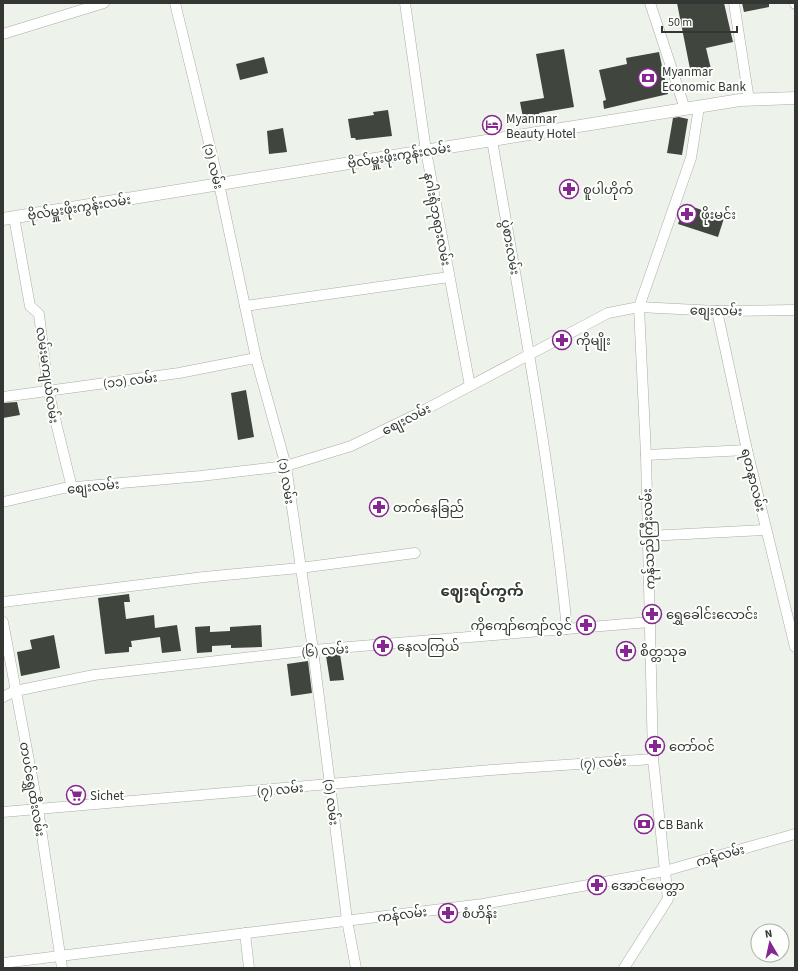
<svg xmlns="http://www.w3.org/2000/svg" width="798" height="971" font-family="'Source Sans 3','Noto Sans Myanmar',sans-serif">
  <rect width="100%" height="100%" fill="#edf3ea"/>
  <g fill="#40453e">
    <polygon points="677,3 724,3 733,42 706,48 711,69 691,74"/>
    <polygon points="742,3 769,3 769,7 744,12"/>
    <polygon points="564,49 574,107 539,113 541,120 524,123 520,102 544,98 536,54"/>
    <polygon points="659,52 668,94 604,109 603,101 606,100 599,70 627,64 626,58"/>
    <polygon points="264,57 268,73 240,80 236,64"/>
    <polygon points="388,110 392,136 356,140 355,138 351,138 348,119 374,115 373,112"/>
    <polygon points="679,117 688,119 682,155 667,153 673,118"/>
    <polygon points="283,128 287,152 269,154 267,131"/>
    <polygon points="685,204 724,218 718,237 678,224"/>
    <polygon points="246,390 254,437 238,440 231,393"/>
    <polygon points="17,402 20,415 3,418 3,403"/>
    <polygon points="129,594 130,602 124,602 126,619 154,615 155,628 177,625 181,651 162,653 160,637 131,641 132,647 129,647 129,652 105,654 98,598"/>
    <polygon points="261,625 262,647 231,648 231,645 212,646 212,652 197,653 195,627 210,626 210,632 230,631 230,627"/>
    <polygon points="54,635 60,668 21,676 17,652 32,649 30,640"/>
    <polygon points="340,654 344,680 330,681 326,656"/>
    <polygon points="308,661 312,693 291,696 287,664"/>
  </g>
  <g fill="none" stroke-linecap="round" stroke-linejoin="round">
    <g stroke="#a8ada5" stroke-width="11">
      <g id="minor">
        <polyline points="175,3 219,184 256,358 286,466 313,650 347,920 356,968"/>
        <polyline points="405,3 426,151 470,386"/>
        <polyline points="650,3 685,109"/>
        <polyline points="734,3 749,100"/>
        <polyline points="795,3 795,4"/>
        <polyline points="3,34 104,3"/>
        <path d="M492,140c28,163 59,325 75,489"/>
        <polyline points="14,217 30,306 39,314 48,390 72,488"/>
        <polyline points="245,306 449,277"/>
        <polyline points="717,311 747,450 795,647"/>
        <polyline points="3,397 179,373 256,358"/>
        <polyline points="646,455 747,450"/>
        <polyline points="3,502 64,488 201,476 286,466 351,446 415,415 608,313 639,307 717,311 795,310"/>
        <polyline points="648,536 766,530"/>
        <polyline points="3,602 204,577 300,568 415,553"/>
        <polyline points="3,622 38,809 62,968"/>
        <polyline points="3,697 15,691 94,675 313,650 650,622"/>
        <polyline points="3,812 491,770 653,759"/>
        <polyline points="245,933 249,968"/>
        <polyline points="3,963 483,904 665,871 795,834"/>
        <polyline points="624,968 668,899 653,759 646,455 639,307 691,158 699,107"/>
      </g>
    </g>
    <g stroke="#a8ada5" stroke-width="13">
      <polyline id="tertiary" points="3,219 740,100 795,98"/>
    </g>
    <use href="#minor" stroke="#fff" stroke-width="10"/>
    <use href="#tertiary" stroke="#fff" stroke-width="12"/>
  </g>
  <defs>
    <g id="bank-ring" transform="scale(1)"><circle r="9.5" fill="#fcfffb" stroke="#862690" stroke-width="1.5"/><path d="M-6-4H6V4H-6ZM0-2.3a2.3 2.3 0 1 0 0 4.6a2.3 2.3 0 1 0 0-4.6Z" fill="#862690"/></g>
    <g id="hotel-ring" transform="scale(1)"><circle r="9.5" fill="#fcfffb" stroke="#862690" stroke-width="1.5"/><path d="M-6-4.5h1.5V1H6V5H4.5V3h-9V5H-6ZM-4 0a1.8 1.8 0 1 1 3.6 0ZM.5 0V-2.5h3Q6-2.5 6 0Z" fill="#862690"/></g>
    <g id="pharmacy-ring" transform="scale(1)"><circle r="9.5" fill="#fcfffb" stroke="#862690" stroke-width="1.5"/><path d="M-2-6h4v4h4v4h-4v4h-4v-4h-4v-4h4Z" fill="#862690"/></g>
    <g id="supermarket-ring" transform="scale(1)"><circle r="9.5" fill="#fcfffb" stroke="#862690" stroke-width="1.5"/><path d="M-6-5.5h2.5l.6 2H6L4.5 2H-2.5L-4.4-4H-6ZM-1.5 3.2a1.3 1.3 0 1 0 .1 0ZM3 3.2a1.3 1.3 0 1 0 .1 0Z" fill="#862690"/></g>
  </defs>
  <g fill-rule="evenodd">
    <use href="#bank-ring" x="648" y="78"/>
    <use href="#hotel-ring" x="492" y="125"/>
    <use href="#pharmacy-ring" x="569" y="189"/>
    <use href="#pharmacy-ring" x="687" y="214"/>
    <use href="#pharmacy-ring" x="562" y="340"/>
    <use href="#pharmacy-ring" x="379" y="507"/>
    <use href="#pharmacy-ring" x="652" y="614"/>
    <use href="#pharmacy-ring" x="586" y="625"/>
    <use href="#pharmacy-ring" x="383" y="646"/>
    <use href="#pharmacy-ring" x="626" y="651"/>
    <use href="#pharmacy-ring" x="655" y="746"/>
    <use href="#supermarket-ring" x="76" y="795"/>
    <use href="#bank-ring" x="644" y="824"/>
    <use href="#pharmacy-ring" x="597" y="885"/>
    <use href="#pharmacy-ring" x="448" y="913"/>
  </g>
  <g text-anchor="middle" stroke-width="4" stroke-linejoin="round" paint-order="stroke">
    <g font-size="13" fill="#343633" stroke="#fcfffb" text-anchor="start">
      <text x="662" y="76">Myanmar<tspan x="662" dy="15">Economic Bank</tspan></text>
      <text x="506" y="123">Myanmar<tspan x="506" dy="15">Beauty Hotel</tspan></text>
      <text x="583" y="194">စူပါဟိုက်</text>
      <text x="701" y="219">ဖိုးမင်း</text>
      <text x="576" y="345">ကိုမျိုး</text>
      <text x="393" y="512">တက်နေခြည်</text>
      <text x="666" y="619">ရွှေခေါင်းလောင်း</text>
      <text x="572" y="630" text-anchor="end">ကိုကျော်ကျော်လွင်</text>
      <text x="397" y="651">နေလကြယ်</text>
      <text x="640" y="656">စိတ္တသုခ</text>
      <text x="669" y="751">တော်ဝင်</text>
      <text x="90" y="800">Sichet</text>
      <text x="658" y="829">CB Bank</text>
      <text x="611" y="890">အောင်မေတ္တာ</text>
      <text x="462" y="918">စံဟိန်း</text>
    </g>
    <g font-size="13" fill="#343633" stroke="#fcfffb">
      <text transform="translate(399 155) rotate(-9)" y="5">ဗိုလ်မှူးဖိုးကွန်းလမ်း</text>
      <text transform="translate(214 166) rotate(76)" y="5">(၁) လမ်း</text>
      <text transform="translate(79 207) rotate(-9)" y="5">ဗိုလ်မှူးဖိုးကွန်းလမ်း</text>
      <text transform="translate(438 219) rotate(79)" y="5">နဂါးရုံဘုရားလမ်း</text>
      <text transform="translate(511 247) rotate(80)" y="5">ပွဲစားလမ်း</text>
      <text transform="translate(716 310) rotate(1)" y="5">စျေးလမ်း</text>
      <text transform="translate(48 375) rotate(82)" y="5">လမ်းမကျယ်လမ်း</text>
      <text transform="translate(130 380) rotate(-7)" y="5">(၁၁) လမ်း</text>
      <text transform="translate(406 419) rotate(-27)" y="5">စျေးလမ်း</text>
      <text transform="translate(754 480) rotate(76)" y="5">ရတနာလမ်း</text>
      <text transform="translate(287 481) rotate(81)" y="5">(၁) လမ်း</text>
      <text transform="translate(93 486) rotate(-6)" y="5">စျေးလမ်း</text>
      <text transform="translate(648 539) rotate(-92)" y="5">ကုန်သည်ကြီးလမ်း</text>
      <text transform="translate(325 650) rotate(-5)" y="5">(၆) လမ်း</text>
      <text transform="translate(603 762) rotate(-4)" y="5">(၇) လမ်း</text>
      <text transform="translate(33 789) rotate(80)" y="5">တပင်ရွှေထီးလမ်း</text>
      <text transform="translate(280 789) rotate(-5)" y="5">(၇) လမ်း</text>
      <text transform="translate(332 802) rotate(83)" y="5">(၁) လမ်း</text>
      <text transform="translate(720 855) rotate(-16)" y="5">ကန်လမ်း</text>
      <text transform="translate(402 914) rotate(-7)" y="5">ကန်လမ်း</text>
    </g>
    <g font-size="15" font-weight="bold" fill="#343633" stroke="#fcfffb">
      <text x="482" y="596">ဈေးရပ်ကွက်</text>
    </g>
  </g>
  <rect width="798" height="971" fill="none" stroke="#343633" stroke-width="8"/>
  <g transform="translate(770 943) rotate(351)"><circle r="19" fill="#fcfffb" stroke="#acafab"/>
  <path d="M0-3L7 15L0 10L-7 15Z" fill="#862690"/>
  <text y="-6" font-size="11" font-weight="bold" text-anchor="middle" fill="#343633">N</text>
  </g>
  <path d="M662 26v6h75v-6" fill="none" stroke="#343633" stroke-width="2"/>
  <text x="668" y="26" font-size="12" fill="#343633" stroke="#fcfffb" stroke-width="3" paint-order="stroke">50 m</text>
</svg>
